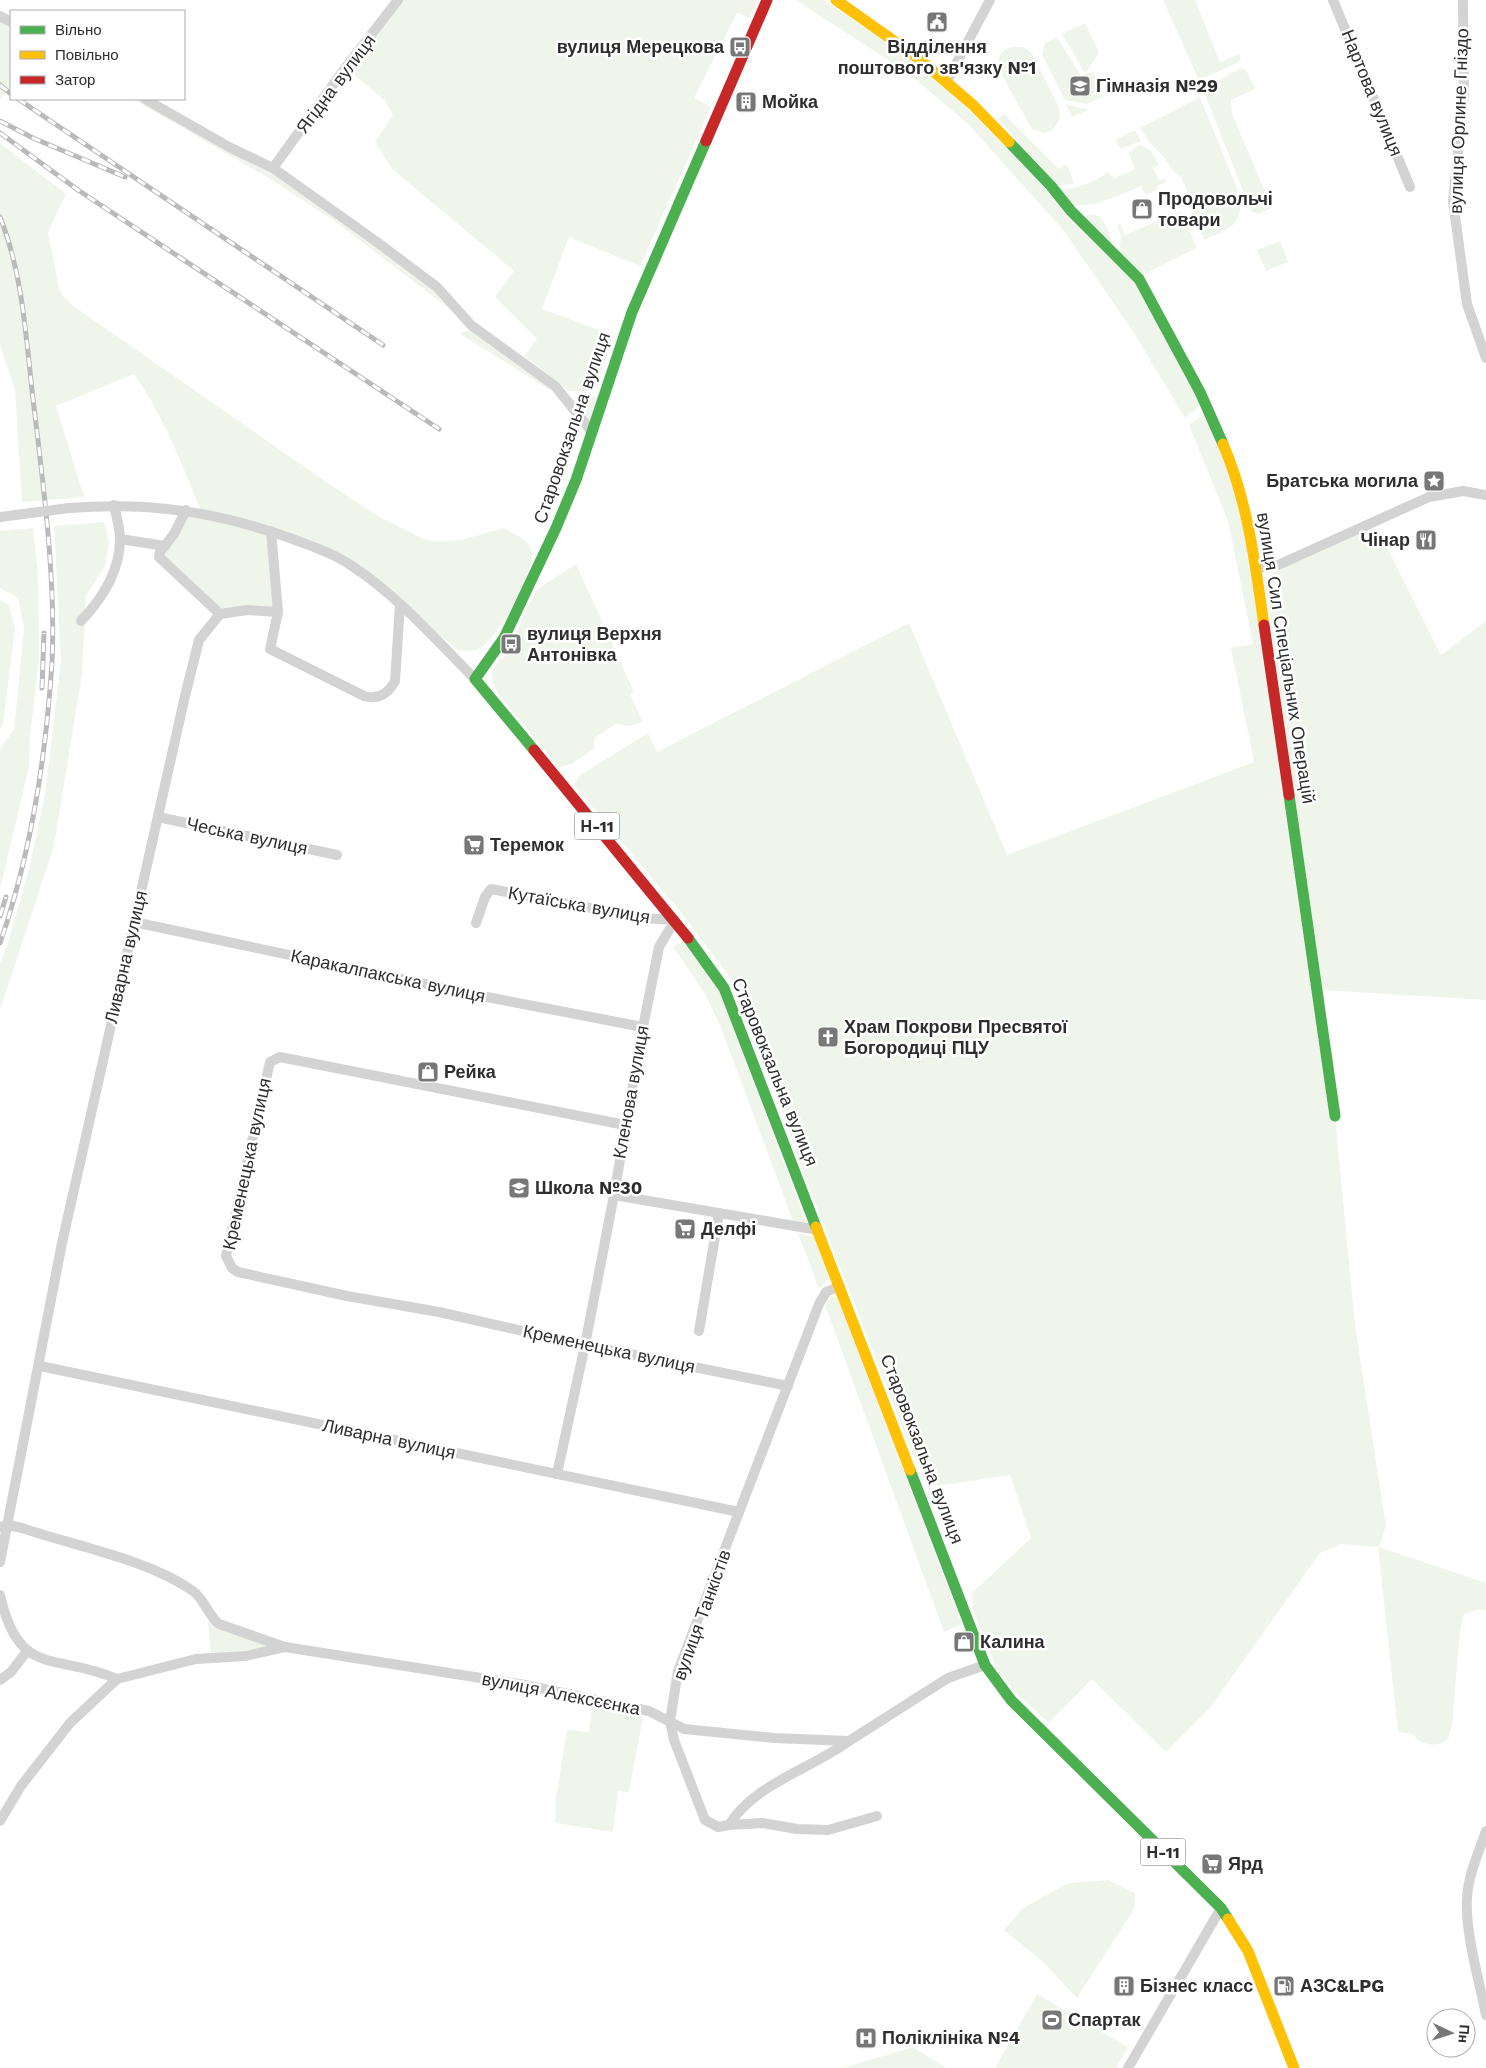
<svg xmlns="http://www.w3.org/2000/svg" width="1486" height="2068" font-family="'Work Sans',sans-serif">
  <rect width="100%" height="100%" fill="#fff"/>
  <g fill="#f0f5ec">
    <polygon points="402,0 758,0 750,18 737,13 694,98 711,107 640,266 569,237 542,309 613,335 597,386 586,391 569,391 524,356 537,339 495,297 514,271 392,169 375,142 393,115 385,101 348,69"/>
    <polygon points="796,0 824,0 915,62 969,110 1045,188 1065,215 1135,282 1201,405 1185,418 1134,333 1064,231 968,124 908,73"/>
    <polygon points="1163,0 1195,0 1220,62 1239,54 1241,59 1239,62 1199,80"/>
    <polygon points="0,18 11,25 11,86 0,100"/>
    <polygon points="1085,23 1099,52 1088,70 1084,72 1062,34"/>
    <polygon points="1057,37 1081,76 1093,71 1103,97 1086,104 1065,100 1042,54 1045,43"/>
    <path d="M1011,47h13l9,8 26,52 1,12 -8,12 -8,2 -12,-4 -33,-59c-3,-11 1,-19 12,-23z"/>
    <polygon points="1241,68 1246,70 1255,89 1231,100 1232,114 1272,208 1258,214 1251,211 1203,89"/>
    <path d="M1200,97l40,99c4,30 -12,33 -36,44l-16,-35 -1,-15 -6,-13 -8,-6 -9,-14 -13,-13 -11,-16z"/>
    <polygon points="133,99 141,99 271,172 435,289 456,314 336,222 272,180"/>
    <polygon points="1066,104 1088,110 1072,117"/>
    <polygon points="1004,114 1059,169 1067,164 1074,184 1057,185 998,119"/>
    <polygon points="1135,130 1141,141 1121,149 1115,140"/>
    <path d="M0,143l66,51 -18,38 12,60 12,13 263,183 43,28 46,23c24,8 56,-5 80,-11 9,6 22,9 27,20 8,18 -33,91 -51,100 -6,4 -15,3 -22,2l-105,-84 -81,-34 6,80 -58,2 -61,-57 27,-47 16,3c-20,-48 -38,-96 -68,-139l-78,32 28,91 -62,5 -7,-112 -15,-45z"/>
    <path d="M1141,145l10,6 8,14 -6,3 6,13 5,-3 2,4 -9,4 1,3 -12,6 -5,-9c-22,9 -43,21 -68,19l-12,-15c18,-2 33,-8 48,-18l4,7 22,-10 -6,-16 8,-7z"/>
    <polygon points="1181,211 1197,248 1146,273 1141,273 1119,253 1121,236 1117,225 1120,224 1125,235"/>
    <path d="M1094,214c11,3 18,22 17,32l-26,-30z"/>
    <polygon points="1280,241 1288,262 1266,271 1257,250"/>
    <polygon points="470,329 553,387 550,390 460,334"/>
    <polygon points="605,394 592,432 567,399 581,400"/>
    <path d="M1206,413l27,62 14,53 88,588 20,209 31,201 -7,21 107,36v27l-6,-1 -16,5 -4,17 -8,94c-1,3 -2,9 -3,12 -9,13 -30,8 -36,-3l-15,-2 -20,-185 -37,-3 -21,9 -111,156 -43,43 -74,-73 -43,44 -33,-30 -19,-23 -25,-62 1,-8 -2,-6 60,-56 -21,-63 -72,11c-13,-8 -9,-19 -24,-29l-102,-262 -77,-211 -51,-68 -110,-131 5,-9 69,-43 9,19 252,-129 98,232 247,-93 -23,-114 22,-4 -25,-123 -39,-96z"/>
    <polygon points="104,522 109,541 105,566 86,596 82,674 54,846 0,1010 0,963 8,943 29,869 45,795 61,661 54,526"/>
    <polygon points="33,528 38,574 39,661 30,736 29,767 0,889 0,749 14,730 24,628 18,598 0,588 0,531"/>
    <polygon points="1368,529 1375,544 1384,541 1441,655 1486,621 1486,1000 1321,990 1265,581 1273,572"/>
    <polygon points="576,564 634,692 630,694 643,722 630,726 616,724 594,738 594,749 572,764 558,767 499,695 492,681 493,669 498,661 507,655 516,640 521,621 537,589"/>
    <polygon points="0,600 9,605 15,629 3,724 0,730"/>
    <polygon points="682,942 716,982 806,1222 793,1221 720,1025 704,992 673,947"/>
    <polygon points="798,1233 814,1237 829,1274 828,1280 819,1289"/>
    <polygon points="832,1297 837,1297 962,1624 944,1632 825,1305"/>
    <polygon points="208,1620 217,1627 268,1643 269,1649 211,1653"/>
    <polygon points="592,1707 643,1717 629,1792 618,1791 613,1832 555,1823 556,1798 567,1730 589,1732"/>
    <polygon points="1108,1880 1135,1893 1134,1909 1077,1998 1042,1961 1004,1930 1023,1908 1069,1883"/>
    <polygon points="1037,1994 1128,2047 1116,2068 995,2068"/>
    <polygon points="913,2047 946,2068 843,2068"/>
  </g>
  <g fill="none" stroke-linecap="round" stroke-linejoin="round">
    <g stroke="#d3d3d3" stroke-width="10">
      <polyline points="1333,0 1410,187"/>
      <polyline points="1463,0 1464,93 1453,201 1467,304 1486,358"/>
      <polyline points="0,16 11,22"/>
      <polyline points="947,81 990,0"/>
      <polyline points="145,99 231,148 273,168 377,242 437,287 471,325 555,386 592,432"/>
      <polyline points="273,168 346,67 398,0"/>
      <path d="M69,508c81,-6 144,3 221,30 21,8 43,15 62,28 46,30 84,74 123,113"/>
      <polyline points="186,510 174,534 160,552 159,557 220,614"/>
      <path d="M271,531l7,81 -8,37 94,47c14,4 24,-2 31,-15l5,-76"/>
      <polyline points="120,539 165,546"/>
      <polyline points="1257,568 1278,565 1429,497 1463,491 1486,495"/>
      <path d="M81,621c21,-22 39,-50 39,-82 0,-11 -4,-24 -6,-34"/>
      <polyline points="158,817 337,855"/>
      <polyline points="134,922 487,997 643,1027"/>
      <polyline points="476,923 485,897 491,889 642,918 675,920 659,947 643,1027 614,1195 585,1345 557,1474"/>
      <polyline points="625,1125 280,1057 270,1062 226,1256 232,1268 238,1272 347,1296 439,1312 585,1345 788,1386"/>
      <polyline points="614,1195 818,1230"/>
      <path d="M840,1286l-14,6 -7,12 -141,367 -8,50 4,19 31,80 13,7 11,-2c25,-41 82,-56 120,-84"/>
      <polyline points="699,1331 719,1213"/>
      <polyline points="40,1366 739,1512"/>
      <path d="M0,1527l8,-2 14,3c53,18 125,31 171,63 11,8 15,24 26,33l66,23"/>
      <polyline points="0,1562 62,1243 185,696 199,640 220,614 247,610 278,612"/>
      <path d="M0,1595c19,84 55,57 117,84"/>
      <polyline points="0,1680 11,1672 27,1651"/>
      <polyline points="0,1821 21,1786 70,1723 117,1679 196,1659 246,1656 285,1647 525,1685 649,1711 684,1729 774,1738 849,1741 948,1678 985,1665"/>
      <polyline points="729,1825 762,1823 797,1829 828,1830 877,1816"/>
      <path d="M1486,1831c-7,21 -18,44 -19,67 -2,36 12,81 19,117"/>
      <polyline points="1128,2068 1221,1908"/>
    </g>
    <g stroke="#4caf50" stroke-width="11">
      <polyline points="1009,142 1051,186 1071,211 1139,279 1200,392 1223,444"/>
      <polyline points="534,750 475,679 504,638 556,528 576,480 632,312 706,141"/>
      <polyline points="1289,795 1335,1116"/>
      <polyline points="688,938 724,988 816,1227"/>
      <polyline points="910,1470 985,1665 1011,1700 1221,1908 1228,1919"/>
    </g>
    <g stroke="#ffc107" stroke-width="11">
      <polyline points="836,0 918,58 973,105 1009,142"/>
      <path d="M1223,444c25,58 32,119 41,181"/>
      <polyline points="816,1227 910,1470"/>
      <polyline points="1228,1919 1248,1951 1294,2068"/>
    </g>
    <g stroke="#c62828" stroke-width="11">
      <polyline points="706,141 767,0"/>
      <polyline points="1264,625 1289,795"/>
      <polyline points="534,750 688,938"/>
    </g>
    <g stroke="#bababa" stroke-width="5">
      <g id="rail">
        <polyline points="0,85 11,94"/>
        <polyline points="18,99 383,345"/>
        <polyline points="0,121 33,138 125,177"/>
        <polyline points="0,133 78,190 439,429"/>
        <path d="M0,217c23,57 26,122 33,182 10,83 23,180 19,263 -6,94 -21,192 -52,281"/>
        <polyline points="42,688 44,633"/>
        <polyline points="0,916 6,897"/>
      </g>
    </g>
    <use href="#rail" stroke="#fff" stroke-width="3" stroke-dasharray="9" stroke-linecap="butt"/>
    <polyline stroke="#d3d3d3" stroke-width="10" points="0,517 69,508"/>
  </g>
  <defs>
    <g id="civic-square" transform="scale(1.125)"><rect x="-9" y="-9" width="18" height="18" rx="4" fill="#777" stroke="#fff"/><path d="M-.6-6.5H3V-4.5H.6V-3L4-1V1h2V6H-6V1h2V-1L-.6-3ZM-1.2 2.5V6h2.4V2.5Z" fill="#fff"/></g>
    <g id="bus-square" transform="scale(1.125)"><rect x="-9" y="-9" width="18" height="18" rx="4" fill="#777" stroke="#fff"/><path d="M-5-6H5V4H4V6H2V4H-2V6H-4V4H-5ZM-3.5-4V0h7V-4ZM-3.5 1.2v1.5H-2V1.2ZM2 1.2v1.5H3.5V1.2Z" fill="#fff"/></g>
    <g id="school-square" transform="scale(1.125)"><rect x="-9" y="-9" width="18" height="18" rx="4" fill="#777" stroke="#fff"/><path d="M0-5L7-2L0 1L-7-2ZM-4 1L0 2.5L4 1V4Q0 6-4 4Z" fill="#fff"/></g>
    <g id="building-square" transform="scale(1.125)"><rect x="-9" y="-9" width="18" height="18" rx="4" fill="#777" stroke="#fff"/><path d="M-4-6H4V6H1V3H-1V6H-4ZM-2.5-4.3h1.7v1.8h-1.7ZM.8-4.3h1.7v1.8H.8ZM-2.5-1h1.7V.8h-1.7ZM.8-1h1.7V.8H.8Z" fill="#fff"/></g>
    <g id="shop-square" transform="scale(1.125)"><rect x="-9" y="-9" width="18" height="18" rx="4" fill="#777" stroke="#fff"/><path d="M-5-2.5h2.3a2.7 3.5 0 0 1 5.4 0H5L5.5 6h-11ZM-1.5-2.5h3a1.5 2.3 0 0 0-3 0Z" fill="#fff"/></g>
    <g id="sight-square" transform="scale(1.125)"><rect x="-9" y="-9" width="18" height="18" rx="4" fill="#777" stroke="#fff"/><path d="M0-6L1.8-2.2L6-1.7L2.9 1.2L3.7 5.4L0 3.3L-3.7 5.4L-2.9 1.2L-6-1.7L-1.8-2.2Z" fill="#fff"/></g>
    <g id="restaurant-square" transform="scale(1.125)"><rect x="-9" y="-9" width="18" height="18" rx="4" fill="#777" stroke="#fff"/><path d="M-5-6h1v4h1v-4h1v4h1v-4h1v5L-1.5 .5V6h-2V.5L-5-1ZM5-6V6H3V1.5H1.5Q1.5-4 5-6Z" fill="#fff"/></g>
    <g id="supermarket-square" transform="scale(1.125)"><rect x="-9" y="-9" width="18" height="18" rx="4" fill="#777" stroke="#fff"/><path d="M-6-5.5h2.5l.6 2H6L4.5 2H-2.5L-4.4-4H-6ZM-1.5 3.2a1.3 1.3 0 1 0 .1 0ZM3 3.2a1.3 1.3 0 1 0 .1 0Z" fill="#fff"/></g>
    <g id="church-square" transform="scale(1.125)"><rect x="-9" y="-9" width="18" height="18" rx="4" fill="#777" stroke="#fff"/><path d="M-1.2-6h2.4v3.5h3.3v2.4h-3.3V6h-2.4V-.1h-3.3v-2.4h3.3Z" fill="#fff"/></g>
    <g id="fuel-square" transform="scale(1.125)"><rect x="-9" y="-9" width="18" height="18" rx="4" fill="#777" stroke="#fff"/><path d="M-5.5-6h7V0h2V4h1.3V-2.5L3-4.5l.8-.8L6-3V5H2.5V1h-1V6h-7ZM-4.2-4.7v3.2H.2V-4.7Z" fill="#fff"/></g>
    <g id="stadium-square" transform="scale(1.125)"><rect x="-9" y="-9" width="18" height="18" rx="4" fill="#777" stroke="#fff"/><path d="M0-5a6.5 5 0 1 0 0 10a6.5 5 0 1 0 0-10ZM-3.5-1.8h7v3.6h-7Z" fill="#fff"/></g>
    <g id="hospital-square" transform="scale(1.125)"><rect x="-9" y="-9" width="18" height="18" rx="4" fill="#777" stroke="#fff"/><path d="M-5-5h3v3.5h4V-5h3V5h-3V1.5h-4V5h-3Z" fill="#fff"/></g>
  </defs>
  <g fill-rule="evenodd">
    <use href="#civic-square" x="937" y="22"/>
    <use href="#bus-square" x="740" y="47"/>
    <use href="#school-square" x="1080" y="86"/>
    <use href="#building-square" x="746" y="102"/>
    <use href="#shop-square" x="1142" y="209"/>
    <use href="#sight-square" x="1434" y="481"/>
    <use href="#restaurant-square" x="1426" y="540"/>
    <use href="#bus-square" x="511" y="644"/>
    <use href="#supermarket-square" x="474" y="845"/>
    <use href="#church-square" x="828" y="1037"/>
    <use href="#shop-square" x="428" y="1072"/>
    <use href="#school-square" x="519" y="1188"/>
    <use href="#supermarket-square" x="685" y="1229"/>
    <use href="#shop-square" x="964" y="1642"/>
    <use href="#supermarket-square" x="1212" y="1864"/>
    <use href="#building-square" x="1124" y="1986"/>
    <use href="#fuel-square" x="1284" y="1986"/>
    <use href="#stadium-square" x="1052" y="2020"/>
    <use href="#hospital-square" x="866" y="2038"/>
  </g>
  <g text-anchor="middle" stroke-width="5" stroke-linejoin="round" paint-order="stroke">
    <g fill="#fff" stroke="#6d6d6d" stroke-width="1">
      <rect x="574.5" y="812.5" width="45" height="27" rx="4"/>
      <rect x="1140.5" y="1838.5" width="45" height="27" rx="4"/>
    </g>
    <g font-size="16" font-weight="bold" fill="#2e2e2e">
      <text x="597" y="832">Н-11</text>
      <text x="1163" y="1858">Н-11</text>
    </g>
    <g font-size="18" font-weight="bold" fill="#2e2e2e" stroke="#fff" text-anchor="start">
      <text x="724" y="53" text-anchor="end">вулиця Мерецкова</text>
      <text x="937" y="53" text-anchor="middle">Відділення<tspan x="937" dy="21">поштового зв'язку №1</tspan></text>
      <text x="1096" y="92">Гімназія №29</text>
      <text x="762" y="108">Мойка</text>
      <text x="1158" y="205">Продовольчі<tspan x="1158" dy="21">товари</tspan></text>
      <text x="1418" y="487" text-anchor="end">Братська могила</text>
      <text x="1410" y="546" text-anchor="end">Чінар</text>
      <text x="527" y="640">вулиця Верхня<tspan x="527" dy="21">Антонівка</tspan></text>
      <text x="490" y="851">Теремок</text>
      <text x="844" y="1033">Храм Покрови Пресвятої<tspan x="844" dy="21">Богородиці ПЦУ</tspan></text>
      <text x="444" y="1078">Рейка</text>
      <text x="535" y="1194">Школа №30</text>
      <text x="701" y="1235">Делфі</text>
      <text x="980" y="1648">Калина</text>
      <text x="1228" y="1870">Ярд</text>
      <text x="1140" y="1992">Бізнес класс</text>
      <text x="1300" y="1992">АЗС&amp;LPG</text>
      <text x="1068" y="2026">Спартак</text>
      <text x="882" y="2044">Поліклініка №4</text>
    </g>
    <g font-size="18" fill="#2e2e2e" stroke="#fff">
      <text transform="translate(336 84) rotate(-53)" y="6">Ягідна вулиця</text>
      <text transform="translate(1372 93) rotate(68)" y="6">Нартова вулиця</text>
      <text transform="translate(1459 121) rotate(-88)" y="6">вулиця Орлине Гніздо</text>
      <text transform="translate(572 428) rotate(-71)" y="6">Старовокзальна вулиця</text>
      <text transform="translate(1286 658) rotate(81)" y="6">вулиця Сил Спеціальних Операцій</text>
      <text transform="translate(247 836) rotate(12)" y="6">Чеська вулиця</text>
      <text transform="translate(579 905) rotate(10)" y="6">Кутаїська вулиця</text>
      <text transform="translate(126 957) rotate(-77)" y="6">Ливарна вулиця</text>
      <text transform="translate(388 976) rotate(12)" y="6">Каракалпакська вулиця</text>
      <text transform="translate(775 1072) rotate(68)" y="6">Старовокзальна вулиця</text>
      <text transform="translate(631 1092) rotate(-80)" y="6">Кленова вулиця</text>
      <text transform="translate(247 1164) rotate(-78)" y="6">Кременецька вулиця</text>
      <text transform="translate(609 1349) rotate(12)" y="6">Кременецька вулиця</text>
      <text transform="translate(389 1439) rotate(12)" y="6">Ливарна вулиця</text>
      <text transform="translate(922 1449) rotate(69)" y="6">Старовокзальна вулиця</text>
      <text transform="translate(702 1615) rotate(-70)" y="6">вулиця Танкістів</text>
      <text transform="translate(561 1694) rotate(11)" y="6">вулиця Алексєєнка</text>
    </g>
  </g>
  <rect x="10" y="10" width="175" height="90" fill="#ffffff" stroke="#ababab"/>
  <rect x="20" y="26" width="25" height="8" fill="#4caf50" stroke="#ababab"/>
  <text x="55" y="35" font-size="15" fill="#2e2e2e">Вільно</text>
  <rect x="20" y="51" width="25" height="8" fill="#ffc107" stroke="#ababab"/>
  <text x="55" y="60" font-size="15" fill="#2e2e2e">Повільно</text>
  <rect x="20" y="76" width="25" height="8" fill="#c62828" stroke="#ababab"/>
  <text x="55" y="85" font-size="15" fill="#2e2e2e">Затор</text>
  <g transform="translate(1451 2033) rotate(94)"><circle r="24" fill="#ffffff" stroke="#ababab"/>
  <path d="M0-4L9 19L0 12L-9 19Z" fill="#777777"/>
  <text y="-8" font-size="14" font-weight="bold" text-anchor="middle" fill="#2e2e2e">Пн</text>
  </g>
</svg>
